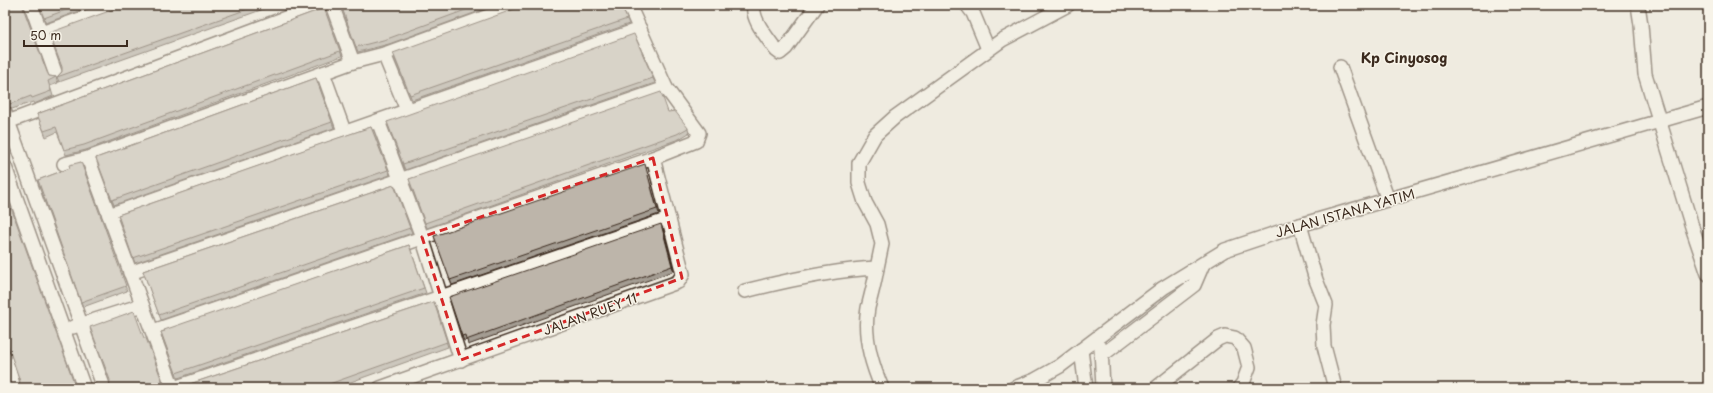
<svg xmlns="http://www.w3.org/2000/svg" width="1713" height="393" font-family="'Playpen Sans',sans-serif">
  <rect width="100%" height="100%" fill="#efebe0"/>
  <filter id="ink" filterUnits="userSpaceOnUse"><feTurbulence type="fractalNoise" baseFrequency=".025" numOctaves="2"/><feDisplacementMap in="SourceGraphic" scale="8" xChannelSelector="R" yChannelSelector="G"/><feConvolveMatrix kernelMatrix="1 2 1 2 8 2 1 2 1" color-interpolation-filters="sRGB"/></filter>
  <g filter="url(#ink)">
    <g fill="none" stroke-linecap="round" stroke-linejoin="round">
      <g stroke="#3b2a1e" stroke-width="16">
        <g id="minor">
          <polyline points="31,5 56,75"/>
          <polyline points="332,5 353,62"/>
          <path d="M754,5c-3,15 14,33 22,45l4,3 6,-5 31,-43"/>
          <polyline points="967,5 973,13 988,49"/>
          <polyline points="1638,5 1641,25 1645,74 1693,230 1708,274"/>
          <polyline points="41,33 119,5"/>
          <polyline points="384,54 407,110"/>
          <polyline points="1340,67 1388,200"/>
          <polyline points="323,73 344,131"/>
          <polyline points="5,113 104,388"/>
          <polyline points="378,121 422,237 461,360"/>
          <polyline points="5,123 320,5"/>
          <polyline points="88,158 173,388"/>
          <polyline points="64,164 88,158 353,62 384,54 519,5"/>
          <polyline points="5,167 84,388"/>
          <polyline points="109,215 640,29"/>
          <polyline points="1300,225 1316,280 1326,305 1323,325 1324,346 1335,388"/>
          <polyline points="877,268 882,244 877,224 865,202 859,183 859,163 875,135 895,117 1002,40 1068,5"/>
          <polyline points="130,273 666,88"/>
          <path d="M745,291c43,-11 88,-21 132,-23 -2,14 -6,27 -9,40 -5,26 4,57 14,80"/>
          <polyline points="73,327 142,305"/>
          <polyline points="153,331 653,158 696,141 699,133 666,88 629,5"/>
          <polyline points="1101,348 1103,388"/>
          <polyline points="1081,350 1086,388"/>
          <polyline points="1101,356 1194,285 1203,264"/>
          <polyline points="5,357 14,388"/>
          <polyline points="174,388 669,219"/>
          <polyline points="380,388 678,282 683,274 653,158"/>
          <polyline points="1014,388 1035,380 1060,366 1163,288 1225,250 1300,225 1708,107"/>
          <polyline points="1156,388 1218,339 1225,336 1235,338 1244,348 1249,367 1243,383 1239,388"/>
        </g>
      </g>
      <use href="#minor" stroke="#f7f3e8" stroke-width="13"/>
    </g>
    <g fill="#a39c92" stroke="#3b2a1e">
      <polygon points="5,5 23,5 23,8 47,73 49,76 56,77 58,83 50,86 53,96 34,104 33,102 12,109 10,107 5,105"/>
      <polygon points="39,5 95,5 46,23"/>
      <polygon points="122,5 275,5 59,82 57,77"/>
      <polygon points="341,5 496,5 389,44 358,52"/>
      <polygon points="520,7 622,7 629,24 412,100 395,59"/>
      <polygon points="324,8 342,56 86,150 66,155 57,132 46,137 37,114"/>
      <polygon points="316,78 334,128 114,205 96,158"/>
      <polygon points="653,78 655,83 405,170 387,122"/>
      <polygon points="668,112 688,128 689,133 679,139 427,228 409,179"/>
      <polygon points="371,127 390,175 135,263 118,215"/>
      <polygon points="81,162 127,291 83,307 38,180 70,168"/>
      <polygon points="646,169 659,214 452,285 434,236"/>
      <polygon points="394,185 412,233 161,320 143,271"/>
      <polygon points="5,191 20,381 10,351 5,350"/>
      <polygon points="663,229 674,271 468,345 467,340 464,341 462,336"/>
      <polygon points="409,245 426,293 178,378 161,332"/>
      <polygon points="433,302 448,347 334,388 178,388"/>
    </g>
    <polygon fill="#847f77" stroke="#3b2a1e" points="661,224 663,229 674,271 672,266"/>
    <g fill="#bdb5aa" stroke="#3b2a1e">
      <polygon points="5,5 22,5 47,72 49,76 56,77 48,81 51,91 32,98 31,96 10,104 8,101 5,101"/>
      <polygon points="39,5 79,5 44,18"/>
      <polygon points="122,5 259,5 57,77 62,72 62,67 49,33 120,7"/>
      <polygon points="341,5 479,5 387,39 356,47"/>
      <polygon points="522,5 621,5 627,19 410,95 393,53 520,7"/>
      <polygon points="324,8 340,51 84,145 64,150 56,127 44,131 37,114"/>
      <polygon points="634,34 653,78 403,164 387,122"/>
      <polygon points="316,78 332,122 112,200 96,158"/>
      <polygon points="661,92 668,112 675,111 688,128 677,134 425,223 409,179"/>
      <polygon points="371,127 388,170 133,258 118,215 338,138"/>
      <polygon points="81,162 126,286 81,302 38,180 70,168 69,165"/>
      <polygon points="645,164 657,209 450,280 434,236"/>
      <polygon points="394,185 410,228 159,315 143,271"/>
      <polygon points="5,191 76,388 18,388 20,381 8,346 5,345"/>
      <polygon points="661,224 672,266 466,340 465,335 462,336 449,297"/>
      <polygon points="409,245 424,288 176,373 161,332 165,331 164,330"/>
      <polygon points="433,302 434,302 447,342 318,388 178,388"/>
      <polygon points="134,311 144,338 146,338 164,386 167,388 109,388 110,380 90,327"/>
    </g>
  </g>
  <path d="M0 0H1713V393H0ZM653,158l29,120 -221,82 -39,-123z" fill="#efebe0" fill-opacity=".55" fill-rule="evenodd"/>
  <path fill="none" stroke="#d62828" stroke-width="3" stroke-dasharray="8 5" stroke-linejoin="round" d="M653,158l29,120 -221,82 -39,-123z"/>
  <g text-anchor="middle" stroke-width="3" stroke-linejoin="round" paint-order="stroke">
    <g font-size="13" fill="#3b2a1e" stroke="#f7f3e8">
      <text transform="translate(1345 213) rotate(-16)" y="5">JALAN ISTANA YATIM</text>
      <text transform="translate(590 314) rotate(-20)" y="5">JALAN RUEY 11</text>
    </g>
    <g font-size="14" font-weight="bold" fill="#3b2a1e" stroke="#f7f3e8">
      <text x="1404" y="63">Kp Cinyosog</text>
    </g>
  </g>
  <rect width="1713" height="393" fill="none" stroke="#f7f3e8" stroke-width="20"/>
  <rect x="10" y="10" width="1693" height="373" fill="none" stroke="#3b2a1e" stroke-width="1.5" filter="url(#ink)"/>
  <path d="M24 40v6h103v-6" fill="none" stroke="#3b2a1e" stroke-width="2"/>
  <text x="30" y="40" font-size="12" fill="#3b2a1e" stroke="#f7f3e8" stroke-width="3" paint-order="stroke">50 m</text>
</svg>
